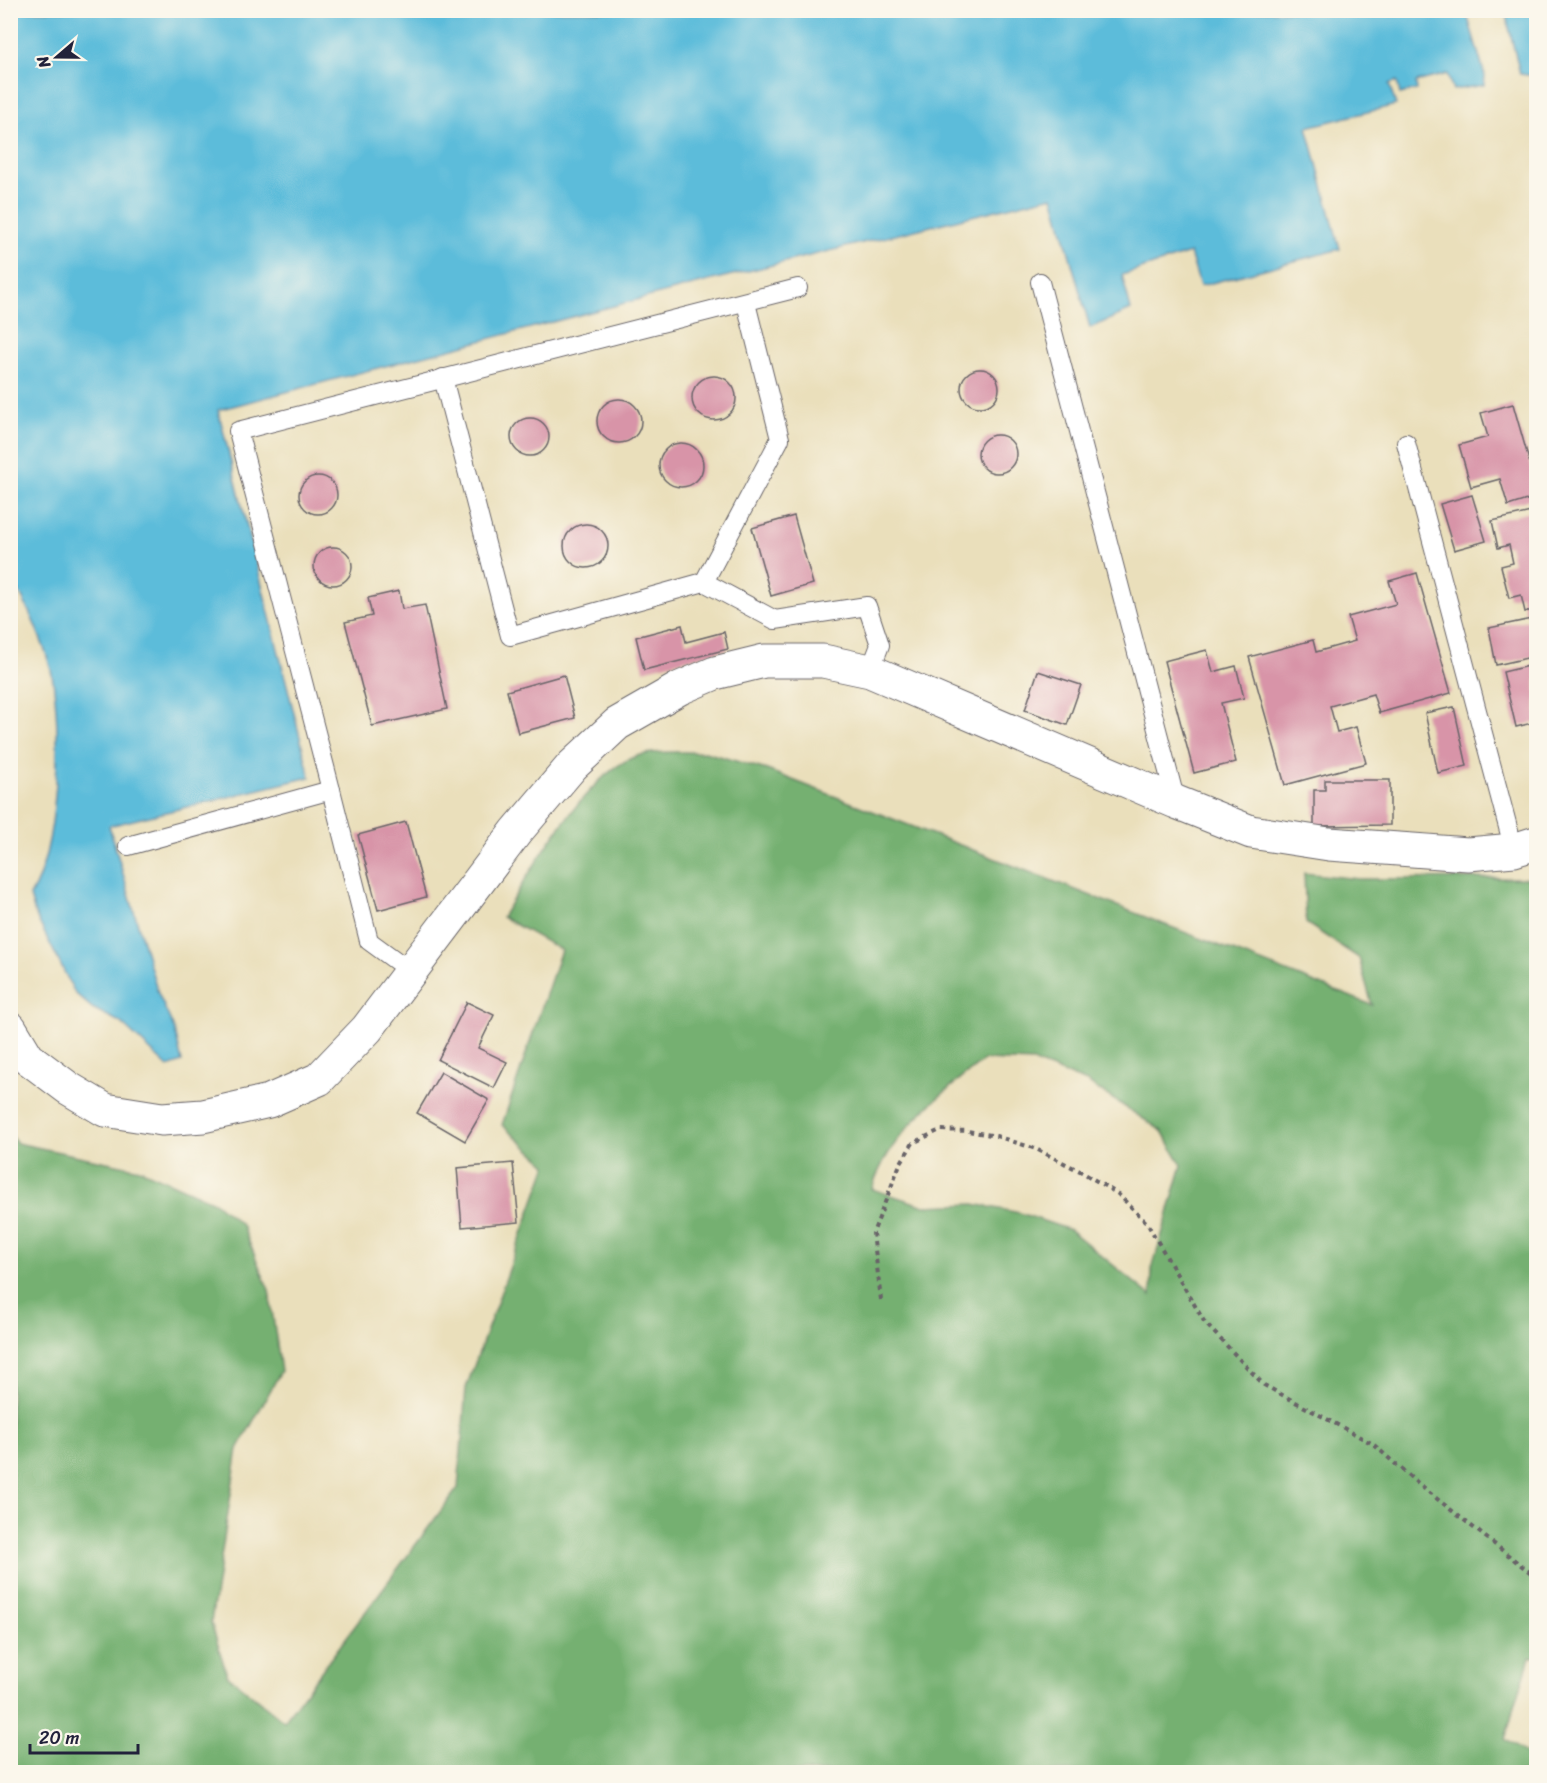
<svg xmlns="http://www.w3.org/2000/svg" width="1547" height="1783" font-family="Sriracha,sans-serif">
  <rect width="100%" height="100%" fill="#fbf7ec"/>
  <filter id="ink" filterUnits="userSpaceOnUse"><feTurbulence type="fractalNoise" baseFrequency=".0167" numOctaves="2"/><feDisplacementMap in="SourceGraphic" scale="12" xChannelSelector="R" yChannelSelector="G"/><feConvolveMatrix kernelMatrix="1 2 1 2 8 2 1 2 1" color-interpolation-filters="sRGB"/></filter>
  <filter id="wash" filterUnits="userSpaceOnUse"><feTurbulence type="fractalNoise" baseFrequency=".008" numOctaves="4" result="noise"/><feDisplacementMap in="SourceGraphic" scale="24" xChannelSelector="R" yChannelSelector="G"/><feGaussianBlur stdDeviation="1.35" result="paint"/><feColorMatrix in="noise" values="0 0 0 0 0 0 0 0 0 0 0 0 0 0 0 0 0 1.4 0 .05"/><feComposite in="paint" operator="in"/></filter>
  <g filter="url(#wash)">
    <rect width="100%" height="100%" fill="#eadfbb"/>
    <path fill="#74b071" stroke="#4b6956" stroke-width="1.5" fill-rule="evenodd" d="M705,752l62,18 605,235 -13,-47 -53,-35 -2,-50 56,6 176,-1v779h-6l-25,82 31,21v12h-1525v-637l6,8 123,26 74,33 28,23 27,65 12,81 -43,78 -27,173 16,53 57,46 174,-233 8,-100 81,-223 -45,-40 59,-175 -59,-33c28,-45 86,-148 138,-162 20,-5 45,-2 65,-3zM984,1060l50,2 53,20 75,49 20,34 -30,104 -1,27 -81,-66 -50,-17 -46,-9 -49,2 -53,-17c17,-56 68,-94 112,-129z"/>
    <g fill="#5cbcda" stroke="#3f6f8a" stroke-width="1.5">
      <path d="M1466,11l19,65 -1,9 -31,5 -6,-16 -31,8 1,8 -17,4 -3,-13 -8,3 7,21 -89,22 33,122 -140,37 -10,-33 -68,22 9,35 -41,18 -37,-132 -333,82 -502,132 92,367 -201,49 49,167 17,38 7,31 -14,5 -48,-45 -28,-14 -17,-15 -40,-79 -5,-18c29,-48 32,-166 22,-221 -5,-25 -27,-76 -41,-97v-567z"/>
      <polygon points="1505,11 1536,11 1536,76 1520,74"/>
    </g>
    <g id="blocks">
      <g fill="#d894a8">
        <circle cx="980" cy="388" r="19"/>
        <circle cx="714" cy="398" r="22"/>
        <circle cx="619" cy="421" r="22"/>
        <polygon points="1513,404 1536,485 1536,497 1508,506 1500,479 1471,487 1459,445 1488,437 1481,413"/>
        <circle cx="530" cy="437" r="19"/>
        <circle cx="997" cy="454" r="19"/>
        <circle cx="681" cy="465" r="22"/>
        <circle cx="318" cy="495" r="19"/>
        <polygon points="1472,495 1486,541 1454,550 1440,504"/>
        <polygon points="1535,511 1536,609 1525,612 1521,595 1509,598 1501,566 1513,563 1509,545 1498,548 1492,521"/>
        <polygon points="794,516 813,584 771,596 752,528"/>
        <circle cx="586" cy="546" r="22"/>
        <circle cx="333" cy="566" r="19"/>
        <polygon points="1417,573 1451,693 1379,713 1373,694 1330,706 1337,732 1356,727 1366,763 1285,785 1249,657 1313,640 1316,652 1355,641 1348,617 1396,604 1389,581"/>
        <polygon points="399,591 402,609 425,605 447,709 372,726 345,622 372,616 368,598"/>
        <polygon points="1536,618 1536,656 1496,665 1489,628"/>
        <polygon points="682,625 686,642 724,632 728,649 644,670 636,637"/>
        <polygon points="1207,650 1213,672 1236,666 1244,698 1221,703 1236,762 1194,773 1164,661"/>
        <polygon points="1536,664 1536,722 1516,727 1503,672"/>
        <polygon points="1038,671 1081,685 1067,725 1025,710"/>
        <polygon points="564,675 575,718 518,733 507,691"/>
        <polygon points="1454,707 1467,766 1438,773 1425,713"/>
        <polygon points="1325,780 1390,780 1390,825 1314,826 1314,790 1325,790"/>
        <polygon points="406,822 426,897 378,910 358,835"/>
        <polygon points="467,1002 494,1015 478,1048 507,1062 494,1088 438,1060"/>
        <polygon points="441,1072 489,1100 465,1141 417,1113"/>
        <polygon points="513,1163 519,1222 462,1227 457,1168"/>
      </g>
    </g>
  </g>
  <g filter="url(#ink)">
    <use href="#blocks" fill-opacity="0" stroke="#686468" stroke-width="1.5"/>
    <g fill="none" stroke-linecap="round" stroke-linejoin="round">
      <g stroke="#686468" stroke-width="20">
        <g id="service">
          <polyline points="1040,282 1176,802"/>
          <polyline points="443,378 510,636 704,582 775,620 867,606 880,645 870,671"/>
          <polyline points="1406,443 1514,850"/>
          <polyline points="704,582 780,439 746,303"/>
          <polyline points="331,790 369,941 410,971"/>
          <polyline points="128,846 331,790 238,431 798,288"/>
        </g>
      </g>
      <g stroke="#686468" stroke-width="35">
        <polyline id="minor" points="10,1028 28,1058 68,1088 105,1110 162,1119 203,1116 269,1101 319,1079 367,1029 516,832 572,766 617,724 680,688 715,673 764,661 823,661 870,671 1176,802 1251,832 1329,844 1468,854 1514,850 1536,843"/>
      </g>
      <polyline stroke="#686468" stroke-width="4" stroke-dasharray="4.5 4.5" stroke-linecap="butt" points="881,1300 873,1233 900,1164 913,1143 940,1130 968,1131 996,1136 1036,1149 1080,1171 1118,1194 1147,1223 1205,1323 1264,1385 1373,1444 1417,1483 1536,1577"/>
      <use href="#service" stroke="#fff" stroke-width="18"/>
      <use href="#minor" stroke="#fff" stroke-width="33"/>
    </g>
  </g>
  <rect width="1547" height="1783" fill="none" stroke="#fbf7ec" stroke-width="36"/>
  <g transform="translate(57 57) rotate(250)" stroke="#fbf7ec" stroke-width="4.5" paint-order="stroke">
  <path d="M0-4.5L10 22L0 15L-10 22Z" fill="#22223b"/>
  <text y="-9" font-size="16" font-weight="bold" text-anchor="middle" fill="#22223b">N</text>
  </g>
  <path d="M30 1744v9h108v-9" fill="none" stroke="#22223b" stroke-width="3"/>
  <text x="39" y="1744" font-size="18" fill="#22223b" stroke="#fbf7ec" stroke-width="4.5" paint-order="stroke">20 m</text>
</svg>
